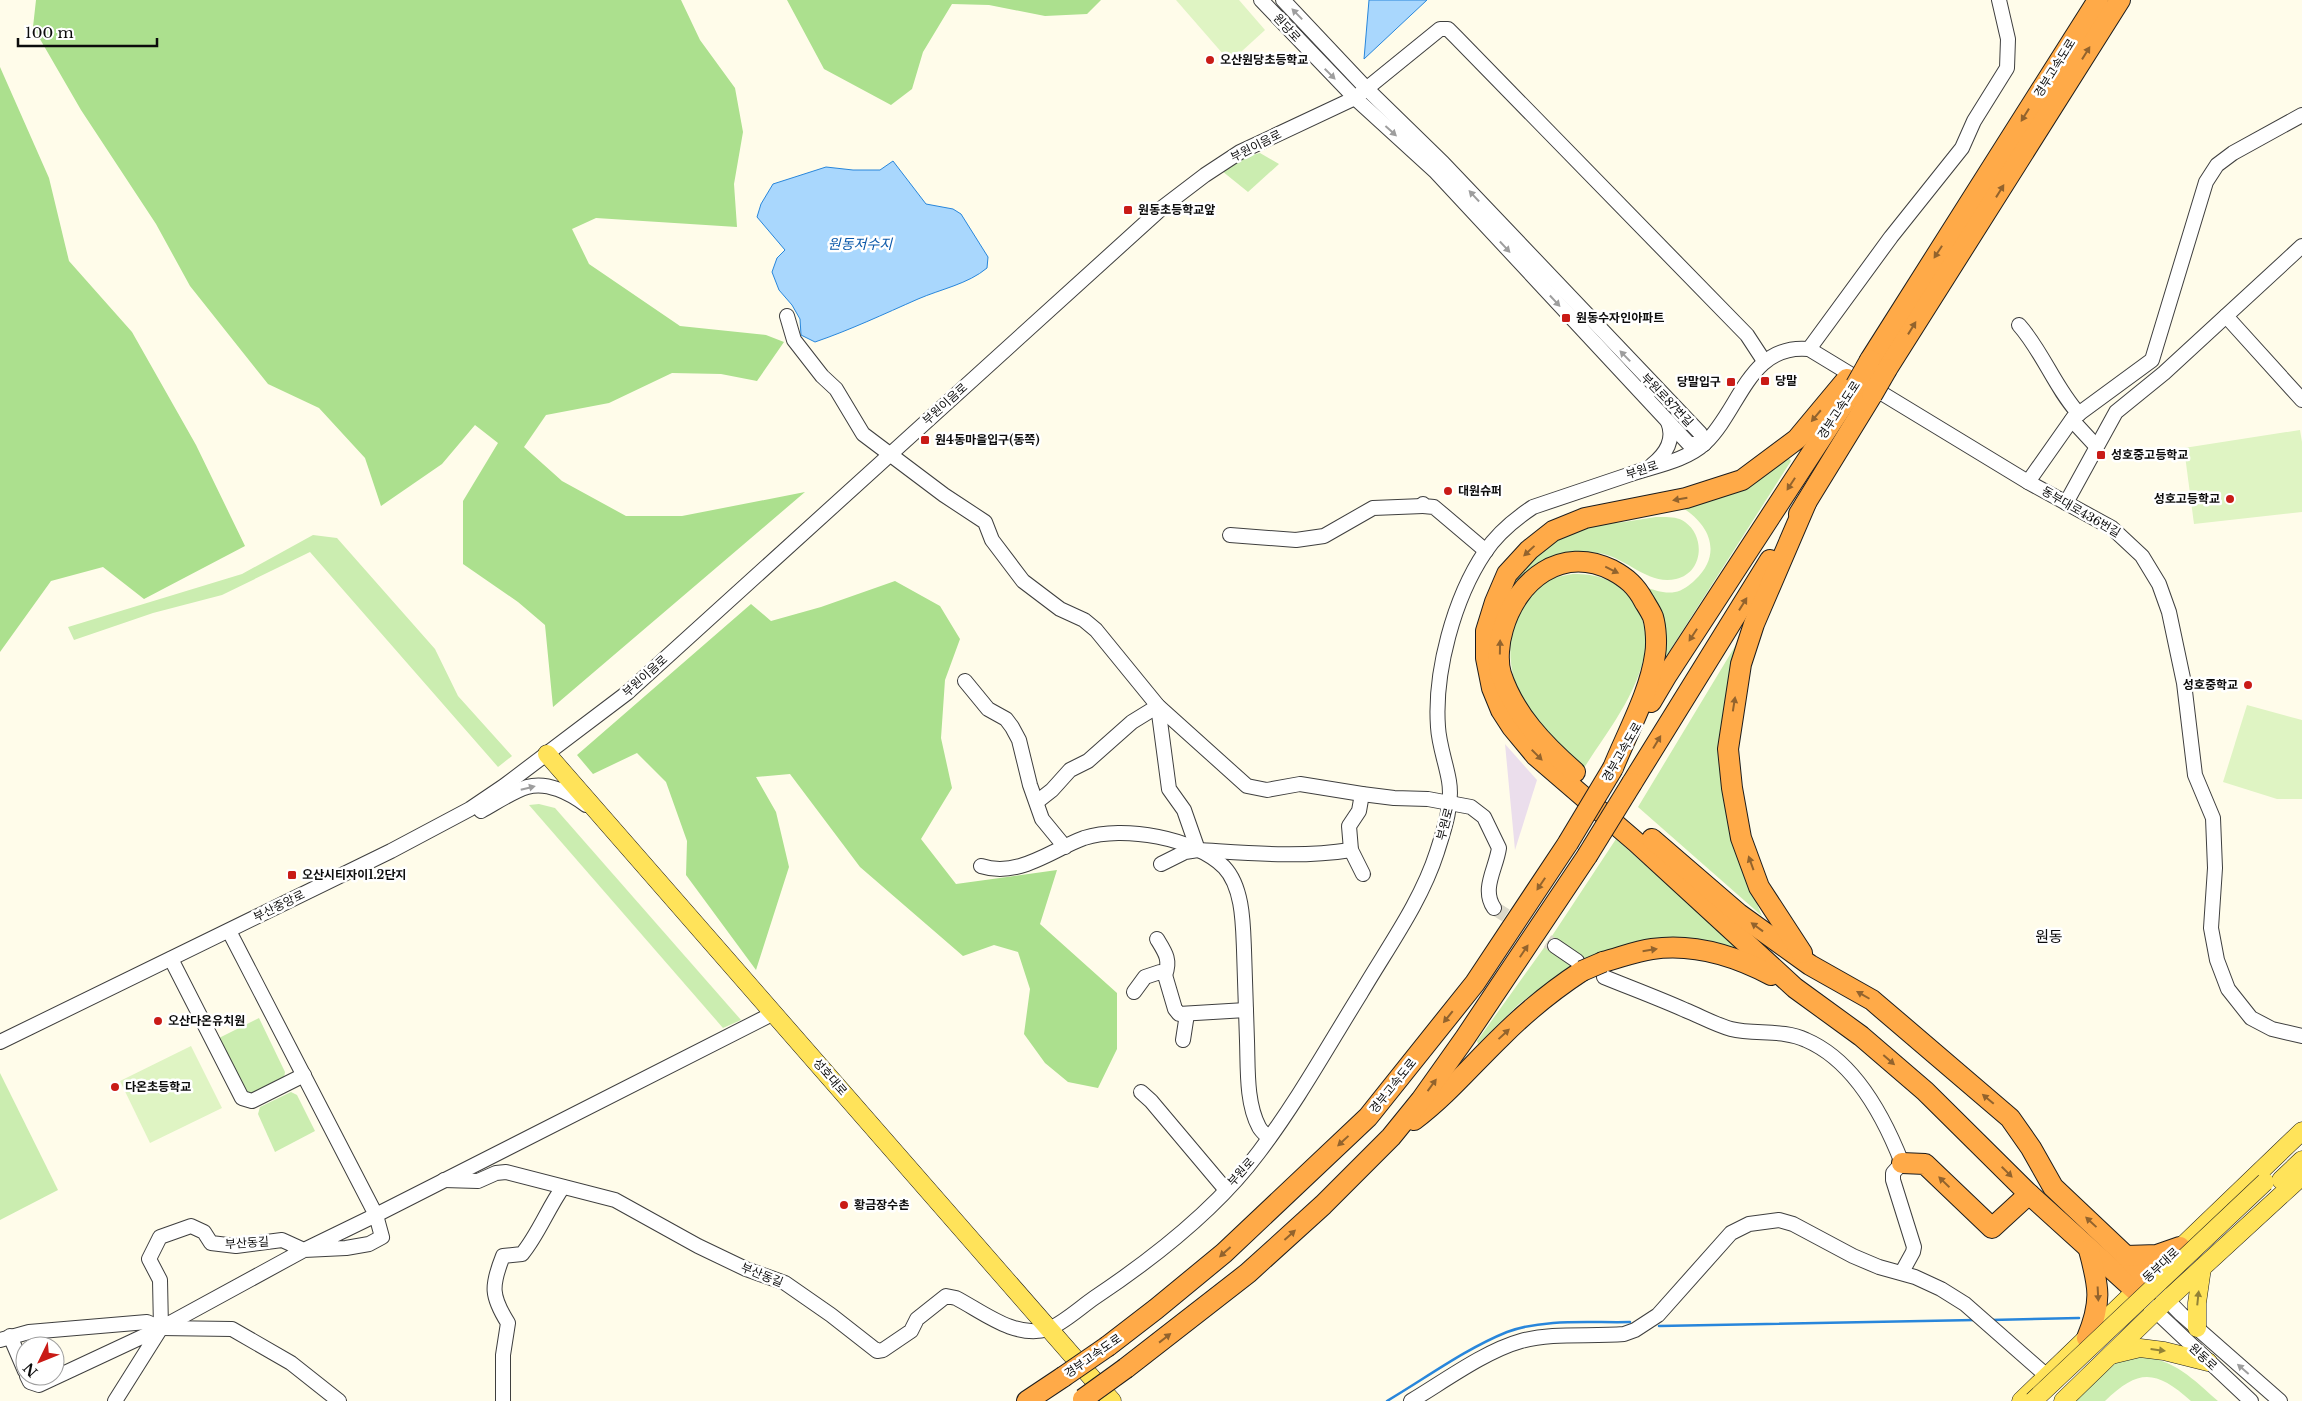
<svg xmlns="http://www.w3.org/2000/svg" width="2302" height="1401" font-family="'Libre Baskerville','Noto Sans KR',serif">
  <rect width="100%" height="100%" fill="#fffcea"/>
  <polygon fill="#ebdeec" points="1505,744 1537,780 1515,850"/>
  <g fill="#cbedb0">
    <polygon points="1260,153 1279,164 1248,192 1222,171 1241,158"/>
    <path d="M1789,458l2,3 -126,197 -1,-16 -19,-55c9,3 20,7 30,5 7,-1 15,-7 20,-12 28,-26 15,-56 -14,-73z"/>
    <path d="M1656,517c10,0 21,-1 29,5 21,15 18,51 -9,57 -28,7 -51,-23 -78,-26 -7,-1 -17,1 -23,2 -12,3 -50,29 -63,37l-5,-5 33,-39 43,-22 41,-4z"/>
    <polygon points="313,535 337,538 435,649 458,696 512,756 498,767 310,552 222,595 153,613 74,640 68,627 242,574"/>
    <path d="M1573,574c24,0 41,5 57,24 44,53 -17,124 -46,170 -21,-22 -45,-42 -61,-68 -23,-39 -16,-105 31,-122 6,-2 13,-3 19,-4z"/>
    <polygon points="1743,633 1729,824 1739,861 1762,916 1638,807"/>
    <polygon points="539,804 555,808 741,1020 723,1028 529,805"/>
    <polygon points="1616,839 1744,953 1586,959 1556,976 1519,1004 1478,1044 1477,1041 1546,945"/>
    <polygon points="259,1018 285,1072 284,1078 252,1095 246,1093 217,1039"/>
    <polygon points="0,1073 58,1190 0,1220"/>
    <polygon points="291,1092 297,1095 315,1131 275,1152 258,1114 260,1107"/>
    <path d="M2141,1356c34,4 52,23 77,45h-27c-35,-31 -52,-33 -86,0h-30l42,-39z"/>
  </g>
  <g fill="#ace08e">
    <polygon points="36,0 681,0 700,40 735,88 743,132 734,184 737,227 596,218 572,229 589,264 680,326 766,335 784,342 757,381 721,374 672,373 609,403 546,415 524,447 562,481 626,516 682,516 805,492 553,707 545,625 518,602 463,564 463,501 498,443 475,425 442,464 381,506 365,458 319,408 268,384 190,286 156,224 81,110 33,27"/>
    <polygon points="787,0 1101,0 1087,14 1045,16 989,5 952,4 923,52 912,89 891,105 824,69"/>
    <polygon points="0,67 49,178 69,261 132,332 196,445 245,546 144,599 103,567 51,581 0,652"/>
    <polygon points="895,581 940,606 960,639 945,680 941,738 952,788 921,839 956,884 1057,870 1040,924 1117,993 1117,1049 1098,1088 1068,1082 1045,1063 1024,1034 1030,989 1018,952 994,945 963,956 860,867 790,774 756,777 776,812 789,867 756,970 686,875 687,841 666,782 637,753 593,774 577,755 751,604 771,621 821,607"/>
  </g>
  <g fill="#dff4c3">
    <polygon points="1176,0 1239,0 1265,30 1230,62"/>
    <polygon points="2300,430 2302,442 2302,512 2194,524 2184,448"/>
    <polygon points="2247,705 2302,720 2302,799 2277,799 2223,782"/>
    <polygon points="191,1046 222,1108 150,1143 120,1081"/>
  </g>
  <g fill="#a9d7fd" stroke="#2886db">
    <polygon points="1369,0 1427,0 1364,59"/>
    <path d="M893,161l33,43 27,5 8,5 27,43 -1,11c-19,16 -46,21 -69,31 -34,15 -68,31 -103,43l-14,-7 -1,-16 -8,-14 -13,-15 -7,-18 5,-14 8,-8 -28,-33 4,-13 12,-20 53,-17 27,3h27z"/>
  </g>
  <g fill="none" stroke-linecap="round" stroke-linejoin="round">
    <g stroke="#2886db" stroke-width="2.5">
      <polyline points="1991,1320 2079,1318"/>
      <polyline points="1659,1326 1975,1320"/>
      <path d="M1387,1401c39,-23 78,-52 120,-69 38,-14 84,-9 123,-10"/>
    </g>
    <polyline stroke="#dbd8c9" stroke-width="14" stroke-dasharray="14 7" stroke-linecap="butt" points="1494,908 1555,946"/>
    <g stroke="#3f3f3f" stroke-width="16">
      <g id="minor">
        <polyline points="1261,0 1355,98 1435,171 1689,444 1704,444"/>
        <polyline points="1283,0 1366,88 1443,163 1700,433 1704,444"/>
        <path d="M787,316l7,24 28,36 14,13 27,45 81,61 41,27 7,18 31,41 37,28 24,11 12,10 62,76 89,80 20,4 33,-6 62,10 32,4 34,1 43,8 13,10 15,31c-3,21 -18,41 -5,60"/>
        <polyline points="2226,316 2302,400"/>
        <path d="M2019,325c24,27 36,63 60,89"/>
        <polyline points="1809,349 1891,237 1962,148 1974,121 2007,68 2008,39 1999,0"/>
        <polyline points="2072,420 2096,446"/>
        <path d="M1652,465c14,-11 23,-26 16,-43"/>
        <polyline points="2028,482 2073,418 2152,360 2206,182 2217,165 2233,153 2302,115"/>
        <polyline points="2066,503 2116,412 2164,373 2302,246"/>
        <polyline points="1423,504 1423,506 1434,507 1486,551"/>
        <polyline points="1230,535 1296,540 1324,536 1373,508 1423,506"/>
        <polyline points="965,681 988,709 1006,719 1012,727 1019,740 1030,785 1042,819 1065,847"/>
        <polyline points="1362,794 1359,811 1349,826 1351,850 1363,874"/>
        <polyline points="1038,801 1052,790 1070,770 1088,761 1132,722 1158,706 1169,789 1184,810 1198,850"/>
        <path d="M481,811c13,-7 32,-20 46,-24 20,-6 43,6 59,18"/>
        <path d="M1161,864l24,-12 13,-2c51,3 102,8 153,0"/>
        <path d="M981,866c38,12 70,-16 103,-28 39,-13 111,0 140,29 19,20 19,57 20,83 1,30 2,61 3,91 1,27 -1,62 12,86 2,4 7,8 10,11"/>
        <polyline points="229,931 376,1215 774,1013"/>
        <path d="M1157,939c8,13 14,21 8,36"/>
        <polyline points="1555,946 1577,961"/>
        <polyline points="171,959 242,1098 252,1101 304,1075"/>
        <path d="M1604,977c27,11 54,21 81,33 15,6 31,15 46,19 24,6 52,0 75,11 49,21 78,77 96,123l-9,10v7l21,67 -1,5 -11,20"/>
        <polyline points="1134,992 1145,977 1160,972 1165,975 1175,1009 1179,1014 1246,1010"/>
        <polyline points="1183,1040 1187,1014"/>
        <polyline points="0,1042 391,851 470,809 504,786 627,693 1163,207 1205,175 1240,152 1355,98 1440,29 1448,29 1456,37 1747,335 1764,361"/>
        <polyline points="1141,1092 1151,1101 1226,1190"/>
        <path d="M444,1180l34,1 18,-8 10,-1 109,28 83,46 48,23 39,14 46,32 46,36 6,-1 28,-19 6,-12 29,-23 10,2c27,14 59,41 92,31 13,-4 33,-22 46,-31 60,-40 122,-88 165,-146 38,-50 69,-106 102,-159 27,-46 60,-91 76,-141 7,-22 16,-48 12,-71 -3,-18 -10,-36 -11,-54 -4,-55 16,-129 47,-175 12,-18 30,-33 48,-45 32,-11 65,-22 98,-33 23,-8 55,-13 74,-31 35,-33 44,-100 104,-94l219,133 84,46 30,28 17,28 10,28 15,71 11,92 18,43 2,50 -4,60 6,32 11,29 23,29 21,11 30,7"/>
        <polyline points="2147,1279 2181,1314 2280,1401"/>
        <polyline points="2148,1304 2251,1401"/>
        <polyline points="10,1336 25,1371"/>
        <polyline points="0,1340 29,1332 147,1322 161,1328 232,1329 291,1363 339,1401"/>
        <polyline points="27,1376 30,1382 39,1385 161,1328 304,1250 376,1215 382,1237 369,1244 346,1248 304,1250 282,1240 236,1246 211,1243 204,1232 191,1226 160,1237 149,1259 160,1280 161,1328 115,1401"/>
        <path d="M503,1401v-46l5,-32c-17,-27 -17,-37 -5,-67l19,-2c16,-19 26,-46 41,-67"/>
        <path d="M1411,1401c32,-19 74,-50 110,-60 32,-9 69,-4 103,-7l11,-4 23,-15 73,-82 18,-9 30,-4 14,4 60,32 26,11 36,10 26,12 24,15 82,72"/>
      </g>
    </g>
    <g stroke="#1d1d1d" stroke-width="19">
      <g id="major">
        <polyline points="547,754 1112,1401"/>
        <polyline points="2281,1180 2302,1160"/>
        <polyline points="2197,1328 2197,1303 2202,1268"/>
        <polyline points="2111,1355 2140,1348 2164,1351 2208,1362"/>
        <polyline points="2021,1401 2302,1131"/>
        <polyline points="2063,1401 2167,1300 2302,1176"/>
      </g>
    </g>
    <g stroke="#1d1d1d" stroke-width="22">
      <g id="highway">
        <polyline points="1870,360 2098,0"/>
        <polyline points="1887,369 2120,0"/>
        <polyline points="1847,379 1797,439 1742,480 1686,498 1585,518 1553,531 1529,550 1507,574 1495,602 1486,631 1486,658 1492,688 1501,710 1512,727 1536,756 1636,842 1795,988 1861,1036 1925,1091 2029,1194 2135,1290"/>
        <polyline points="1799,514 1872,395"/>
        <polyline points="1651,702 1667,675 1856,385"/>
        <path d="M1575,772c-31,-27 -61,-58 -74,-98 -4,-13 -2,-32 2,-45 14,-49 58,-84 109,-59 15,8 24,16 32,31 3,5 7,11 9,16 3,10 4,28 2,38 -5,37 -28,78 -42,113"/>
        <polyline points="1632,783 1770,560"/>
        <polyline points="1652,839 1739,914 1810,965 1872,1000 2010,1118 2031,1148 2053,1187 2126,1256 2147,1278"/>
        <polyline points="1802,953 1759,887 1741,838 1732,788 1728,749 1741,664 1754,624 1806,503"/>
        <path d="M1603,962c16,-4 33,-11 49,-13 42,-6 83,7 119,26"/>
        <path d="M1414,1120c32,-24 58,-55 87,-83 25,-25 52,-47 81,-66"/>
        <polyline points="1902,1163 1925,1164 1992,1228 2029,1194"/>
        <polyline points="2126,1256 2157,1255 2180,1247"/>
        <path d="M2087,1338c15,-36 12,-51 2,-88"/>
        <polyline points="1108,1346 1156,1309 1224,1253 1368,1117 1475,983 1568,843"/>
        <polyline points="1126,1368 1248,1273 1323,1205 1391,1137 1421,1100 1465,1038 1587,856"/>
        <polyline points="1027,1401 1063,1377"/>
      </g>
    </g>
    <use href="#minor" stroke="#fff" stroke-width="14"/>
    <use href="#major" stroke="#ffe35a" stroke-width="18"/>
    <use href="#highway" stroke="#ffaa48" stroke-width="20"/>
    <g stroke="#1d1d1d" stroke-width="19" stroke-linecap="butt">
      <polyline id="major-bridge" points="2033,1401 2265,1182"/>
    </g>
    <g stroke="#1d1d1d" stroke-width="22" stroke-linecap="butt">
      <g id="highway-bridge">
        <polyline points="1856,385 1870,360"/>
        <polyline points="1872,395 1887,369"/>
        <polyline points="1568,843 1613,768"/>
        <polyline points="1587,856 1632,783"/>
        <polyline points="1582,971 1603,962"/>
        <polyline points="1063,1377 1108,1346"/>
        <polyline points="1083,1399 1126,1368"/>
      </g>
    </g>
    <use href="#major-bridge" stroke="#ffe35a" stroke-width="18"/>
    <use href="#highway-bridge" stroke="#ffaa48" stroke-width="20"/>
  </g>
  <defs><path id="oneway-solid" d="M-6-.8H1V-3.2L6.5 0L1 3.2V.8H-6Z" transform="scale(1.25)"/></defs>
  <g fill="#9e9e9e">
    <use href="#oneway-solid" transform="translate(1297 14) rotate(-134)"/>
    <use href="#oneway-solid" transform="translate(1330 74) rotate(45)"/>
    <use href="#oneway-solid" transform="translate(1391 131) rotate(42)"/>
    <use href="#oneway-solid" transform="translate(1474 196) rotate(-133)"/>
    <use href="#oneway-solid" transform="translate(1505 247) rotate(47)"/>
    <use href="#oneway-solid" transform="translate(1555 301) rotate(47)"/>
    <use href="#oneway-solid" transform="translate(1625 356) rotate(-134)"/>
    <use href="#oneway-solid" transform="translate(528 788) rotate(-14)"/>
    <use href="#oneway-solid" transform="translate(2243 1369) rotate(-139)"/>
  </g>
  <g fill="#92632d">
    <use href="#oneway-solid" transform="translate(2086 53) rotate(-58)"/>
    <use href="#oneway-solid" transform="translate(2025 115) rotate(122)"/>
    <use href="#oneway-solid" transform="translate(2000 191) rotate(-58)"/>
    <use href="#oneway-solid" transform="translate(1938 252) rotate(123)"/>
    <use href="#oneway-solid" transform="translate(1912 328) rotate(-58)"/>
    <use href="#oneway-solid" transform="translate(1816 416) rotate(130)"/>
    <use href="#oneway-solid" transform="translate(1791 484) rotate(123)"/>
    <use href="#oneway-solid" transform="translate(1680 499) rotate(170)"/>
    <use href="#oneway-solid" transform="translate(1529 551) rotate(137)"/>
    <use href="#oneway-solid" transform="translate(1612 570) rotate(26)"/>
    <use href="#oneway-solid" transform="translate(1743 604) rotate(-58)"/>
    <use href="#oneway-solid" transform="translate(1693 635) rotate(123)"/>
    <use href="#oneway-solid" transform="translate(1500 647) rotate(-89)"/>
    <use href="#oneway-solid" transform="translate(1734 704) rotate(-81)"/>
    <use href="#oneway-solid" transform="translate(1657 742) rotate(-59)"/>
    <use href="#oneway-solid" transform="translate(1537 755) rotate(45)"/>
    <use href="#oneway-solid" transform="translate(1751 863) rotate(-110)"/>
    <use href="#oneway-solid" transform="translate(1541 884) rotate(124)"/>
    <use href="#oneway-solid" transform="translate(1757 927) rotate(-144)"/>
    <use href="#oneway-solid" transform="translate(1650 950) rotate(-9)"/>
    <use href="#oneway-solid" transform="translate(1524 951) rotate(-56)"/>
    <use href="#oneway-solid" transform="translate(1863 995) rotate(-150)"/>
    <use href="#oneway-solid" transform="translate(1448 1017) rotate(129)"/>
    <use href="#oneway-solid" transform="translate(1504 1034) rotate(-43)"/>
    <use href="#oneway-solid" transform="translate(1889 1060) rotate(41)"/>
    <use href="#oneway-solid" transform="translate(1432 1085) rotate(-54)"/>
    <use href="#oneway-solid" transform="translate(1988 1099) rotate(-140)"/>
    <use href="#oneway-solid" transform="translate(1343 1141) rotate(137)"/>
    <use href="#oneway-solid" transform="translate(2007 1172) rotate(45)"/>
    <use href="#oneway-solid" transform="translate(1944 1182) rotate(-136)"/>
    <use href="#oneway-solid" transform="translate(2091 1222) rotate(-137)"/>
    <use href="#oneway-solid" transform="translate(1290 1235) rotate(-42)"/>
    <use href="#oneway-solid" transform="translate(1225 1252) rotate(138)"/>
    <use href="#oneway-solid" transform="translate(2098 1294) rotate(87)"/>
    <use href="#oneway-solid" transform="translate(1165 1338) rotate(-38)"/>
  </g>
  <g fill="#928237">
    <use href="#oneway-solid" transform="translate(2198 1298) rotate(-84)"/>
    <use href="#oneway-solid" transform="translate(2158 1350) rotate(7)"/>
  </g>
  <g fill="#c91b16" stroke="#fff" stroke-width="2">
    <circle cx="1210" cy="60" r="5"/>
    <rect x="1123" y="205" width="10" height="10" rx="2.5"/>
    <rect x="1561" y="313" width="10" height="10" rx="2.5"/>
    <rect x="1760" y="376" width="10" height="10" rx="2.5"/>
    <rect x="1726" y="377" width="10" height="10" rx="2.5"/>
    <rect x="920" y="435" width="10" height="10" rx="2.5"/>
    <rect x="2096" y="450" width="10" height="10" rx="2.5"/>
    <circle cx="1448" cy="491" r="5"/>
    <circle cx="2230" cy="499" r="5"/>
    <circle cx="2248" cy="685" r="5"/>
    <rect x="287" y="870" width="10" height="10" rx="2.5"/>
    <circle cx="158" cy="1021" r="5"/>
    <circle cx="115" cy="1087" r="5"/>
    <circle cx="844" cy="1205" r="5"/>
  </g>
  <g text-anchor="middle" stroke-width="5" stroke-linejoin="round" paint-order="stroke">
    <g font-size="12" fill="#0c0c0c" stroke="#fff">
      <text transform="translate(1287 28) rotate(47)" y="4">원당로</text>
      <text transform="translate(2055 68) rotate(-58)" y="4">경부고속도로</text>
      <text transform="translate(1256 146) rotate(-27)" y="4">부원이음로</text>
      <text transform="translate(1667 400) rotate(46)" y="4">부원로87번길</text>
      <text transform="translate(945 404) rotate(-42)" y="4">부원이음로</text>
      <text transform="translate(1839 410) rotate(-57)" y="4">경부고속도로</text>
      <text transform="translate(1642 470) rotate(-18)" y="4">부원로</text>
      <text transform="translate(2081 512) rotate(30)" y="4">동부대로436번길</text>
      <text transform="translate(645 676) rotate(-42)" y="4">부원이음로</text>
      <text transform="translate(1622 752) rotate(-60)" y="4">경부고속도로</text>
      <text transform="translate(1445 824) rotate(-75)" y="4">부원로</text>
      <text transform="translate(279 906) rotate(-26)" y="4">부산중앙로</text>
      <text transform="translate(830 1077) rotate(49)" y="4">성호대로</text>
      <text transform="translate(1393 1086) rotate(-51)" y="4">경부고속도로</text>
      <text transform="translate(1241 1172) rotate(-48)" y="4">부원로</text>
      <text transform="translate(247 1243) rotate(-4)" y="4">부산동길</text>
      <text transform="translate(2161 1265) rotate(-43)" y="4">동부대로</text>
      <text transform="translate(762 1275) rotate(22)" y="4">부산동길</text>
      <text transform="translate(1093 1356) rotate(-35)" y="4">경부고속도로</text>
      <text transform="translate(2203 1357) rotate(43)" y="4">원동로</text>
    </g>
    <g font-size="12" font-weight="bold" fill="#0c0c0c" stroke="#fff" text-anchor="start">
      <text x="1220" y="64">오산원당초등학교</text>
      <text x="1138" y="214">원동초등학교앞</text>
      <text x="1576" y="322">원동수자인아파트</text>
      <text x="1775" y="385">당말</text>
      <text x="1721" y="386" text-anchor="end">당말입구</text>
      <text x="935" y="444">원4동마을입구(동쪽)</text>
      <text x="2111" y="459">성호중고등학교</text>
      <text x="1458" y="495">대원슈퍼</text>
      <text x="2220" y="503" text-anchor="end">성호고등학교</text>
      <text x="2238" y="689" text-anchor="end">성호중학교</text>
      <text x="302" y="879">오산시티자이1.2단지</text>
      <text x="168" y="1025">오산다온유치원</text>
      <text x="125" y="1091">다온초등학교</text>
      <text x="854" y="1209">황금장수촌</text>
    </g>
    <g font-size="14" font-style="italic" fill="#0957a9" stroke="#fff">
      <text x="860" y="249">원동저수지</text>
    </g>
    <g font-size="15" fill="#0c0c0c" stroke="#fff">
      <text x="2049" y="942">원동</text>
    </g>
  </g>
  <g transform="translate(40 1361) rotate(227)"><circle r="24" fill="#ffffff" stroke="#9e9e9e"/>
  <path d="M0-4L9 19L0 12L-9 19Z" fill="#c91b16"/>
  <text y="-8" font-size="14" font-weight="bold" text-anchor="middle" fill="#0c0c0c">N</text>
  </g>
  <path d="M18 38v8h139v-8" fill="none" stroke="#0c0c0c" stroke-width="2.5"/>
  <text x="25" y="38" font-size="15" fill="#0c0c0c" stroke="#ffffff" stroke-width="4" paint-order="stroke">100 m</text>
</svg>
